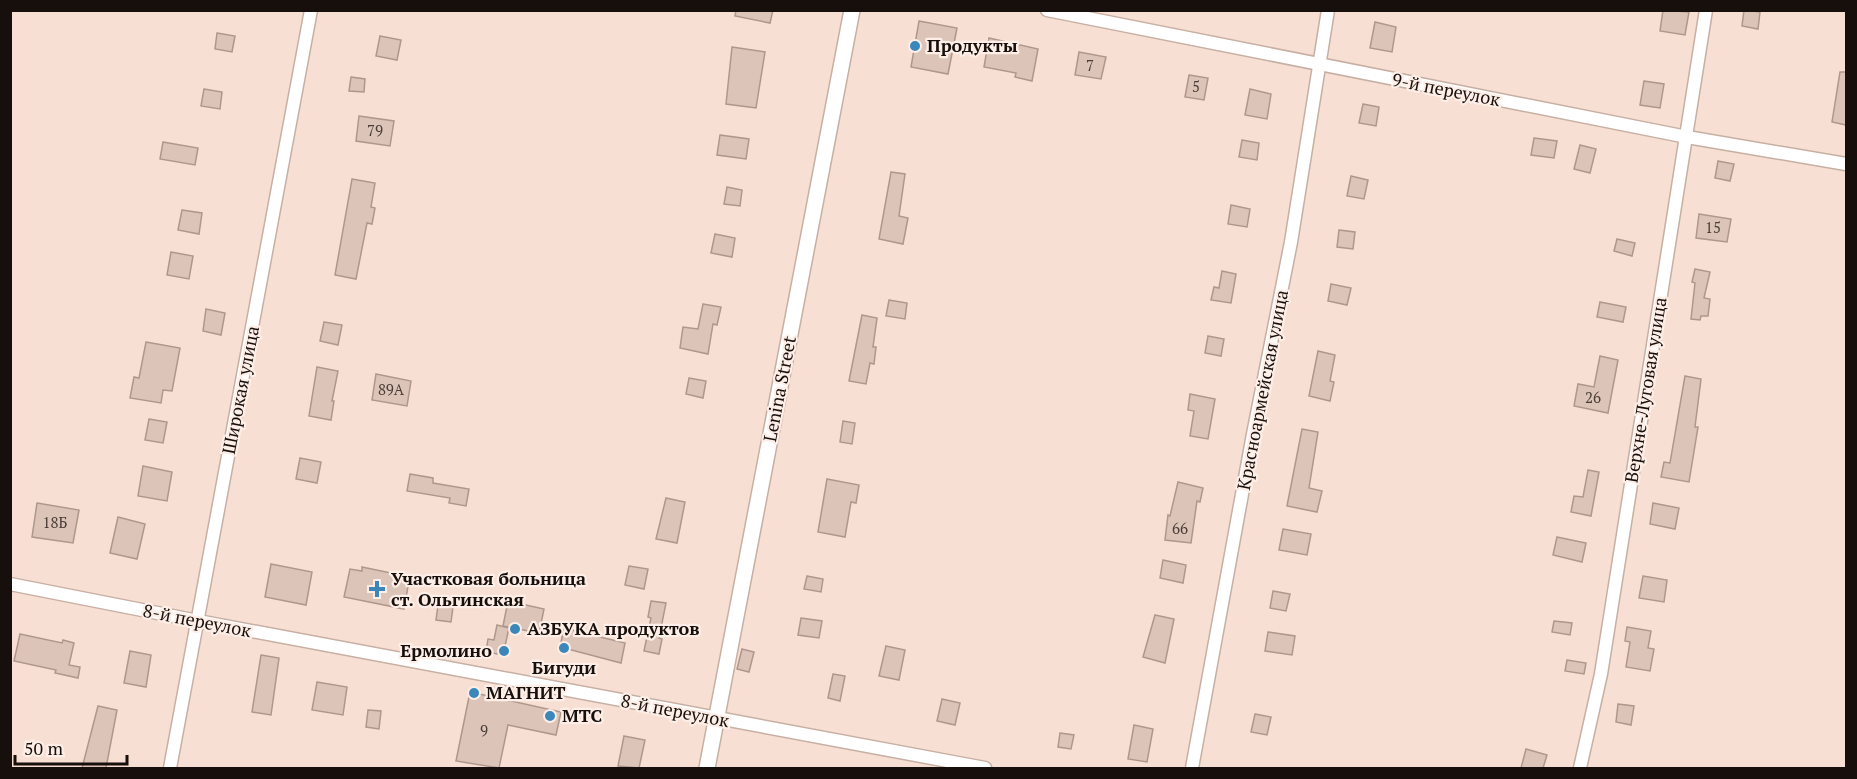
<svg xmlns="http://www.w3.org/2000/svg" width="1857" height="779" font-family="'PT Serif',serif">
  <rect width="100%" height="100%" fill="#f8dfd3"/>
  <g fill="#dcc4b8" stroke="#af978c" stroke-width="1.5">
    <polygon points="736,10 773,10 770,23 735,16"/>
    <polygon points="1663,10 1689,12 1685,35 1660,31"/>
    <polygon points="1744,10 1760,12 1758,29 1742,26"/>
    <polygon points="919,21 957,28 948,74 911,67"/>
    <polygon points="1375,22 1396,27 1392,52 1370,48"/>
    <polygon points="217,33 235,36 232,52 215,49"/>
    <polygon points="380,36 401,40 397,60 376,56"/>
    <polygon points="989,38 1038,49 1032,81 1015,77 1016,73 984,67"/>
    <polygon points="732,47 765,52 756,108 726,104"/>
    <polygon points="1079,52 1106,57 1101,79 1075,75"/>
    <polygon points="1840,72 1846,72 1846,125 1832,122"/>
    <polygon points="1189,75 1208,78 1204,100 1185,97"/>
    <polygon points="351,77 365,79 364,92 349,91"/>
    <polygon points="1644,81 1664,84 1660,108 1640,105"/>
    <polygon points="204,89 222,92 220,109 201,106"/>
    <polygon points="1250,89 1271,94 1267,119 1245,115"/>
    <polygon points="1363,104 1379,107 1376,126 1359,123"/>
    <polygon points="359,116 394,121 390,146 356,141"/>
    <polygon points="720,135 749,139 746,159 717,155"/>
    <polygon points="1534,138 1557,141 1554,158 1531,155"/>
    <polygon points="1242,140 1259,143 1257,160 1239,157"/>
    <polygon points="163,142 198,148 195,165 160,159"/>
    <polygon points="1580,145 1596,149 1590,173 1574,169"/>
    <polygon points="1718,161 1734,164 1730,181 1715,178"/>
    <polygon points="891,172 905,174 899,216 908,218 903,244 879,239"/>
    <polygon points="1351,176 1368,180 1364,199 1347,196"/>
    <polygon points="352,179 375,183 371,207 375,208 372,224 367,223 356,279 335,275"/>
    <polygon points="727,187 742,190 740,206 724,204"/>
    <polygon points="1231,205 1250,209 1247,227 1228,224"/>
    <polygon points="182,210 202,213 199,234 178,230"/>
    <polygon points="1699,214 1731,219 1727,242 1696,238"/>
    <polygon points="1339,230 1355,232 1353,249 1337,247"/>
    <polygon points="715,234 735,238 732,257 711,253"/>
    <polygon points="1617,239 1635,243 1632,256 1614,251"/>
    <polygon points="171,252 193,256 189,279 167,275"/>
    <polygon points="1695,269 1710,272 1704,298 1710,299 1708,316 1701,316 1700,320 1691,319 1695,283 1692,282"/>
    <polygon points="1222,271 1236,274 1231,303 1211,300 1214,287 1219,288"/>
    <polygon points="1331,284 1351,288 1347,305 1328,301"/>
    <polygon points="889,300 907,303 905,319 886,316"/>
    <polygon points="1600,302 1626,307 1623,322 1597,317"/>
    <polygon points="703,304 721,307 717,325 713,324 708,354 680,348 683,327 698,329"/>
    <polygon points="206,309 225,313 221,335 203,331"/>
    <polygon points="862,315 877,318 873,347 876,347 874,364 870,363 866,384 849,381"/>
    <polygon points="324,322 342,325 338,345 320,341"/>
    <polygon points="1208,336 1224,339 1221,356 1205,353"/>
    <polygon points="146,342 180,348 172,391 163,390 161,403 130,398 134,377 139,378"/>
    <polygon points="1318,351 1335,355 1330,381 1334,382 1330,401 1309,396"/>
    <polygon points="1600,356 1618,360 1608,413 1574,406 1578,384 1594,387"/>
    <polygon points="317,367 338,371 332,401 334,401 331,420 309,416"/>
    <polygon points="376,374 411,381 407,406 372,400"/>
    <polygon points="1685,376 1701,379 1695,427 1698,427 1689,482 1661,477 1664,462 1670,463"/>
    <polygon points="689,378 706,381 703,398 686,394"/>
    <polygon points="1190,394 1215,399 1208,439 1190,436 1194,411 1188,410"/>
    <polygon points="149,419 167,422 163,443 145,440"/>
    <polygon points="843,421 855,423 852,444 840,442"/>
    <polygon points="1302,429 1318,432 1309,488 1322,491 1317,512 1287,506"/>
    <polygon points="300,458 321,462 317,483 296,479"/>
    <polygon points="143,466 172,472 167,501 138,496"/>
    <polygon points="1588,470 1599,472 1591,516 1571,512 1574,496 1583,497"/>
    <polygon points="410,474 433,478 433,483 469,489 466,506 449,503 450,498 407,491"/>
    <polygon points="827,479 859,485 856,503 851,502 845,537 818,532"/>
    <polygon points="1178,482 1203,488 1200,502 1197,501 1191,543 1165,540 1168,515 1170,516"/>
    <polygon points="666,498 685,502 677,543 656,539"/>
    <polygon points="37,503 79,510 73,543 32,537"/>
    <polygon points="1653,503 1679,508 1675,529 1650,524"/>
    <polygon points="118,517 145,524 137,559 110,553"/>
    <polygon points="1283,529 1311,534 1307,555 1279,550"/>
    <polygon points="1557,537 1586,543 1582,562 1553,555"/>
    <polygon points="1163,560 1186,565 1183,583 1160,578"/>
    <polygon points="271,564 312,572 306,605 265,597"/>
    <polygon points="629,566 648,569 644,589 625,585"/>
    <polygon points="362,567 396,574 395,578 409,581 404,609 344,597 350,569 362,571"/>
    <polygon points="807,576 823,579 821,592 804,589"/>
    <polygon points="1643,576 1667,580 1664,602 1639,598"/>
    <polygon points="1273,591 1290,594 1286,611 1270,608"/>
    <polygon points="508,601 544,609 539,633 503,626"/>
    <polygon points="651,601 666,603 659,638 662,639 659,654 644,651 651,618 648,617"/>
    <polygon points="438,605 453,607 451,622 436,620"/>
    <polygon points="1155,615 1174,619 1165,663 1143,657"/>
    <polygon points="801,618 822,621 819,638 798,635"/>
    <polygon points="1554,621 1572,623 1570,635 1552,632"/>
    <polygon points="497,625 509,628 503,655 486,652 488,639 494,640"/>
    <polygon points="1627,627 1651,631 1648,648 1654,649 1650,671 1626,667 1630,642 1625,641"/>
    <polygon points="564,628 625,643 621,663 560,647"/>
    <polygon points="1268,632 1295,636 1292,655 1265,651"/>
    <polygon points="20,634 62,643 63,640 74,643 69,665 80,667 78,678 55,673 56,670 14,661"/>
    <polygon points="886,646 905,650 899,680 879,676"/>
    <polygon points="742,649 754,652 749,672 737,669"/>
    <polygon points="130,651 151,655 146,687 124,683"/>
    <polygon points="261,655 279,658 271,715 252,712"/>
    <polygon points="1567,660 1586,663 1584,674 1565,671"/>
    <polygon points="833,674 845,676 840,701 828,698"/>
    <polygon points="317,682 347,687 343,715 312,710"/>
    <polygon points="470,692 561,712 556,735 508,725 499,768 456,761"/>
    <polygon points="942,699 960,703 955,725 937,721"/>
    <polygon points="1618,704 1634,706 1631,725 1616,722"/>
    <polygon points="98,706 117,710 106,768 82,768"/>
    <polygon points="368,710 381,711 379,729 366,727"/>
    <polygon points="1255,714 1271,717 1267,735 1251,732"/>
    <polygon points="1134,725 1153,729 1147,762 1128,759"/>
    <polygon points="1060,733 1074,735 1071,749 1058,747"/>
    <polygon points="624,736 645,740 639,768 618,766"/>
    <polygon points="1526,749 1547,755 1543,768 1521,768"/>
  </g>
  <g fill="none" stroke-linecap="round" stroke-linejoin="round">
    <g stroke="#c7afa3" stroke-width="15">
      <g id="minor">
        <polyline points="1047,10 1687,137 1846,164"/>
        <polyline points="10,584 198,621 985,768"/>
        <polyline points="170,768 311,10"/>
        <polyline points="1192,768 1253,434 1291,242 1328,10"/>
        <polyline points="1580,768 1601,674 1706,10"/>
      </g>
    </g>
    <g stroke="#c7afa3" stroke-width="18">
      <polyline id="tertiary" points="707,768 852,10"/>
    </g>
    <use href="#minor" stroke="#fff" stroke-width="12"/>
    <use href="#tertiary" stroke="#fff" stroke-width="15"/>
  </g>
  <g fill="#3b87ba" stroke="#fdeee7" stroke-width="2">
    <circle cx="915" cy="46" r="6"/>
    <path d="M374 580h6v6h6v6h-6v6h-6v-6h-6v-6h6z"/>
    <circle cx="515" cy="629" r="6"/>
    <circle cx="564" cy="648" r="6"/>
    <circle cx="504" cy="651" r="6"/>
    <circle cx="474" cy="693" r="6"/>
    <circle cx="550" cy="716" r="6"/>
  </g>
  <g text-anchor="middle" stroke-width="4.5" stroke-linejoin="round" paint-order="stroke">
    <g font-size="15" fill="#483c36">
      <text x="1090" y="71">7</text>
      <text x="1196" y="92">5</text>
      <text x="375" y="136">79</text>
      <text x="1713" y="233">15</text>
      <text x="391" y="395">89А</text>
      <text x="1593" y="403">26</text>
      <text x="55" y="528">18Б</text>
      <text x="1180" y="534">66</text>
      <text x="484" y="736">9</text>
    </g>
    <g font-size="18" font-weight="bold" fill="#170f0b" stroke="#fdeee7" text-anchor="start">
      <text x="927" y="52">Продукты</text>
      <text x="391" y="585">Участковая больница<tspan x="391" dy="21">ст. Ольгинская</tspan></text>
      <text x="527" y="635">АЗБУКА продуктов</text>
      <text x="492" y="657" text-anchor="end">Ермолино</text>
      <text x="564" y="674" text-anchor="middle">Бигуди</text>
      <text x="486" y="699">МАГНИТ</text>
      <text x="562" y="722">МТС</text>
    </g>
    <g font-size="18" fill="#170f0b" stroke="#fdeee7">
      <text transform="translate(1446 90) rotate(11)" y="6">9-й переулок</text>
      <text transform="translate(780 389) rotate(-79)" y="6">Lenina Street</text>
      <text transform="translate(241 390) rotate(-79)" y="6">Широкая улица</text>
      <text transform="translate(1263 390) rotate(-79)" y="6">Красноармейская улица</text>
      <text transform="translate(1646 390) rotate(-81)" y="6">Верхне-Луговая улица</text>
      <text transform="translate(197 621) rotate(11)" y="6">8-й переулок</text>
      <text transform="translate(675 711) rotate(11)" y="6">8-й переулок</text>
    </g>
  </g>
  <rect width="1857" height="779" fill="none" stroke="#170f0b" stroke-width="24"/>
  <path d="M15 755v9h112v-9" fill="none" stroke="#170f0b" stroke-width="3"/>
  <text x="24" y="755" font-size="18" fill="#170f0b" stroke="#fdeee7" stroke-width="4.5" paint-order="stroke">50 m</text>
</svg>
